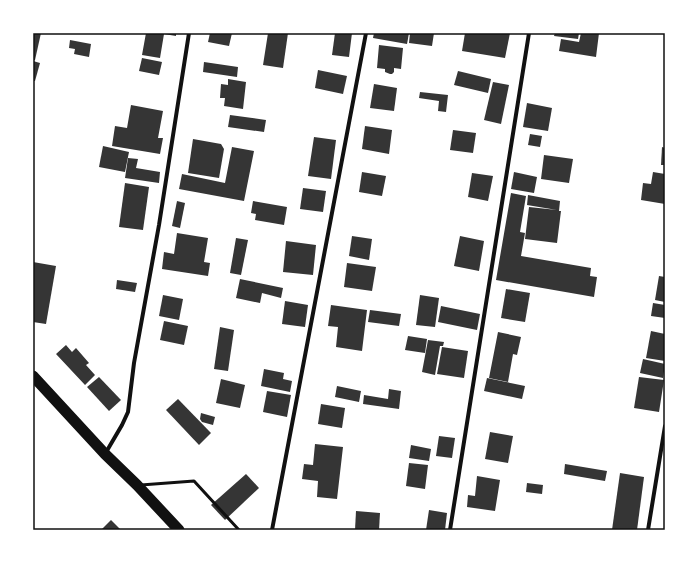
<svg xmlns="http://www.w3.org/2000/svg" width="698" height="563" font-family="Overpass,sans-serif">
  <rect width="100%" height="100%" fill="#fff"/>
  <g fill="#353535">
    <polygon points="33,33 41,33 35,60 33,60"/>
    <polygon points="146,33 176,33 176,36 164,34 160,58 142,55"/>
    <polygon points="210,33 232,33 229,46 208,42"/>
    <polygon points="268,33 288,33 283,68 263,65"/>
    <polygon points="335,33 352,33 349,57 332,55"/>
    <polygon points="374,33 409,33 407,44 373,38"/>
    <polygon points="410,33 434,33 432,46 409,43"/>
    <polygon points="465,33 510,33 505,58 462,51"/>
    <polygon points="555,33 579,33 578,39 554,36"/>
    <polygon points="581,33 599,33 596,57 559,51 561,39 579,42"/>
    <polygon points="70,40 91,44 89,57 74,54 75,49 69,48"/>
    <polygon points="379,45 403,48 401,69 394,68 394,72 392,74 390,74 385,72 385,69 377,68"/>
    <polygon points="142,58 162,62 159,75 139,71"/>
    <polygon points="33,61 40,63 35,81 33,81"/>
    <polygon points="204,62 238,67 237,77 203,72"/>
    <polygon points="318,70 347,76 343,94 315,88"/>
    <polygon points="458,71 491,79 488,93 454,85"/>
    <polygon points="228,79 246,82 243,109 224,106 225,98 220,98 221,84 228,85"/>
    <polygon points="493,82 509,85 501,124 484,120"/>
    <polygon points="374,84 397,88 394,111 370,108"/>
    <polygon points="420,92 448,95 446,112 438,111 439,101 419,98"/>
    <polygon points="527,103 552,108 548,131 523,127"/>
    <polygon points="131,105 163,111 158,138 163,138 160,154 112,146 115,126 127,128"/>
    <polygon points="230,115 266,120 264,132 228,127"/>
    <polygon points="365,126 392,130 389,154 362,149"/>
    <polygon points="453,130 476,133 473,153 450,150"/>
    <polygon points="530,134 542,136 540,147 528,145"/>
    <polygon points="314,137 336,140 331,179 308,176"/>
    <polygon points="193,139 221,144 224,149 219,178 188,173"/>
    <polygon points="103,146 129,152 125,172 99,167"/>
    <polygon points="232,147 254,151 244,201 179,189 182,174 225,183"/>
    <polygon points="662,147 665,148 665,165 661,165"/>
    <polygon points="544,155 573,159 569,183 541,179"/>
    <polygon points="128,158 138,159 136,168 160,172 159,183 125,178"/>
    <polygon points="362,172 386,176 382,196 359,192"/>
    <polygon points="514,172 537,177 534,193 511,189"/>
    <polygon points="653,172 665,174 665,204 641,200 643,183 651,184"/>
    <polygon points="472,173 493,176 488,201 468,197"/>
    <polygon points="125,183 149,187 143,230 119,227"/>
    <polygon points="303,188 326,191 323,212 300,209"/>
    <polygon points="511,193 526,196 520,232 525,233 521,256 591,268 590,276 597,277 594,297 496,280"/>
    <polygon points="528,195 560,201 559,211 561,211 557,243 525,239 529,207 557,210 527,205"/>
    <polygon points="177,201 185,203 180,228 172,226"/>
    <polygon points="253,201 287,207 284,225 255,220 256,214 251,213"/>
    <polygon points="177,233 208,238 204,262 210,263 208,276 162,269 164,252 174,254"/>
    <polygon points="352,236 372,239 369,260 349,256"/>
    <polygon points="460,236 484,241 479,271 454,266"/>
    <polygon points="236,238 248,240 241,275 230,273"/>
    <polygon points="286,241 316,245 313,275 283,272"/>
    <polygon points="33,262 56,266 46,324 33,322"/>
    <polygon points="347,263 376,267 372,291 344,287"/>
    <polygon points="659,276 665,277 665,302 655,300"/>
    <polygon points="240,279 283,288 281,298 262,293 260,303 236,298"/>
    <polygon points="117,280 137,283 135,292 116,289"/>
    <polygon points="506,289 530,293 525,322 501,318"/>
    <polygon points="163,295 183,299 179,320 159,316"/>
    <polygon points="420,295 439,298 435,327 416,325"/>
    <polygon points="285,301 308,305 305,327 282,324"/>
    <polygon points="653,303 665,305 665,318 651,316"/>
    <polygon points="331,305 367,310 362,351 336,347 338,327 328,326"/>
    <polygon points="441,306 480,314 477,330 438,322"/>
    <polygon points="370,310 401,314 399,326 368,322"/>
    <polygon points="164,321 188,326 184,345 160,340"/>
    <polygon points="220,327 234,330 228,371 214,369"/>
    <polygon points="651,331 665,334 665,361 646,358"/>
    <polygon points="498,332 521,337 517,355 513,354 508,382 489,378"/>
    <polygon points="408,336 427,339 425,353 405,350"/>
    <polygon points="428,340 444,342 443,346 440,346 435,375 422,372"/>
    <polygon points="66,345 72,352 76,348 89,363 86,365 95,375 85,385 56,354"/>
    <polygon points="442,347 468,351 464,378 437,374"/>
    <polygon points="643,359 665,364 663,378 640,373"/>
    <polygon points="264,369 284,373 283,379 292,381 290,392 261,386"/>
    <polygon points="99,377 121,400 109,411 87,387"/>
    <polygon points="639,377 664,380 659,412 634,408"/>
    <polygon points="487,378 525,386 522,399 484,391"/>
    <polygon points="221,379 245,385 240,408 216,403"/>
    <polygon points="337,386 361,391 359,402 335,397"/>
    <polygon points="389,389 401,391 399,409 363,404 364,395 388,399"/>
    <polygon points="267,391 291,395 287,417 263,412"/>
    <polygon points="178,399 211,433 199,445 166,410"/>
    <polygon points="321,404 345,408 342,428 318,424"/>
    <polygon points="201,413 215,417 213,425 202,422 200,419"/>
    <polygon points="490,432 513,436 508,463 485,459"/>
    <polygon points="439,436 455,438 452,458 436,456"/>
    <polygon points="315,444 343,447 337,499 317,497 318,481 302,479 304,464 313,465"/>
    <polygon points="411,445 431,449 429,461 409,458"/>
    <polygon points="409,463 428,465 425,489 406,486"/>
    <polygon points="565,464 607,471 605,481 564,474"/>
    <polygon points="620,473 644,477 637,530 612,530"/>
    <polygon points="246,474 259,488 225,520 211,505"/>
    <polygon points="477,476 500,480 495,511 467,507 468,495 475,496"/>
    <polygon points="527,483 543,485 542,494 526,492"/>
    <polygon points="429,510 447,513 445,530 426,530"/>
    <polygon points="356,511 380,513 379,530 355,530"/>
    <polygon points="111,520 120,529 120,530 101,530"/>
  </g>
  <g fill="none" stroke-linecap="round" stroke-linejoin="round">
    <polyline stroke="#111" stroke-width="3" points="141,485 194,481 239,530"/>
    <g stroke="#111" stroke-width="4">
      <polyline points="105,454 122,425 128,412 134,363 159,225 189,33"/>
      <polyline points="272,530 366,33"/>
      <polyline points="450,530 529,33"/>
      <polyline points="648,530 665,426"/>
    </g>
    <polyline stroke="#111" stroke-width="11" points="33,376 105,454 137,485 179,530"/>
  </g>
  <rect width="698" height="563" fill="none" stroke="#ffffff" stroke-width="68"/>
  <rect x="34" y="34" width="630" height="495" fill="none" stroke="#111" stroke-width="1.5"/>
</svg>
